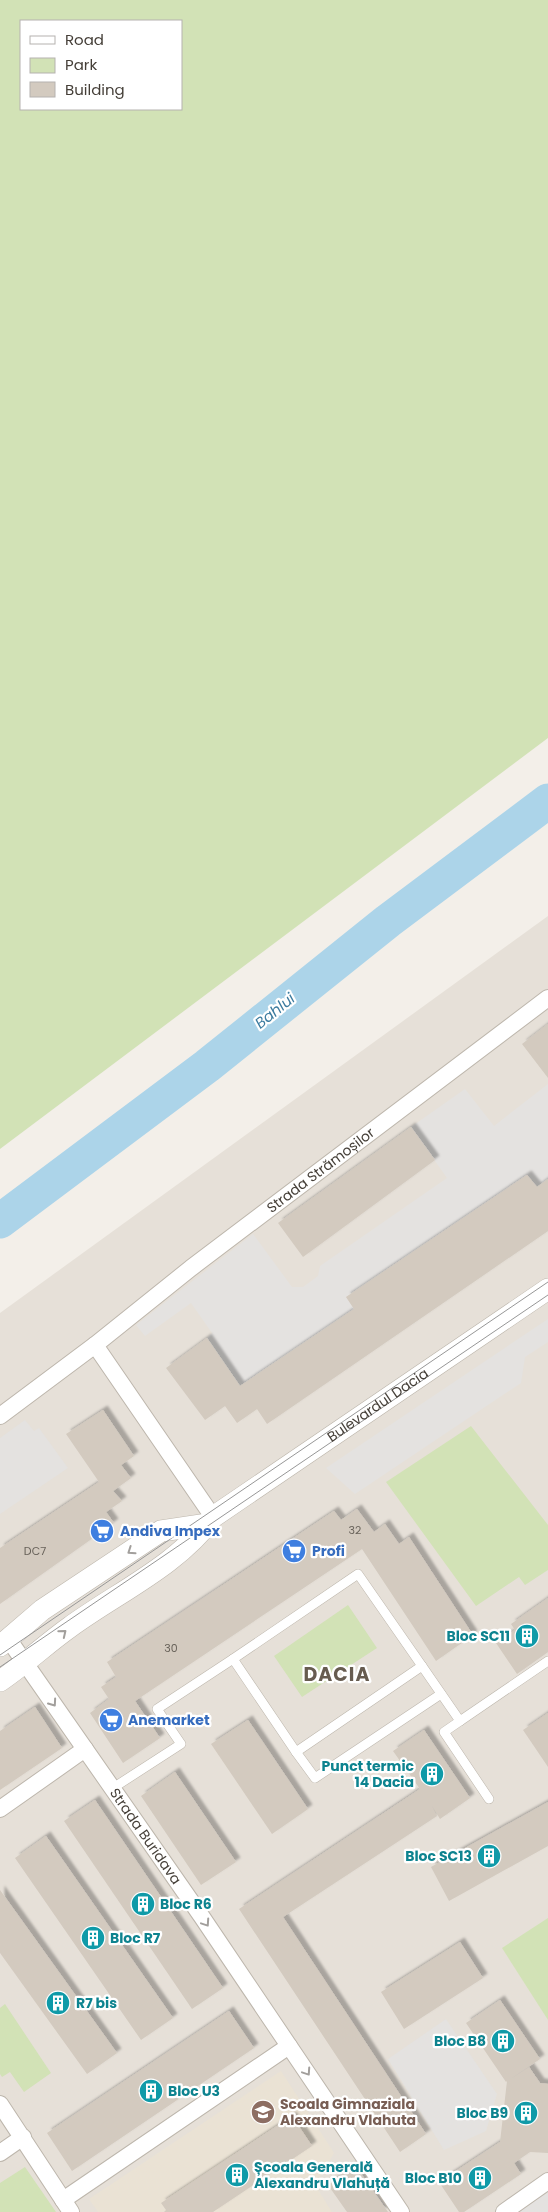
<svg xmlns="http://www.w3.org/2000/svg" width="548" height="2212" font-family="Poppins,sans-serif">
  <defs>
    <filter id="shadow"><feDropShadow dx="4.5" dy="-4.5" stdDeviation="1" flood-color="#0004"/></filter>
  </defs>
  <rect width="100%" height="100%" fill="#f3efe9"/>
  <polygon fill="#e6e0d8" points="548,916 548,2212 0,2212 0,1313"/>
  <polygon fill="#eae2d4" points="281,2071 334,2153 315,2185 332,2212 98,2212 89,2199"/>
  <g fill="#d2e2b6" fill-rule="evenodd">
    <path d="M0,0h548v738l-548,411zM21,21h160v88h-160z"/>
    <polygon points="471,1426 548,1525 548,1570 525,1585 519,1577 476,1606 386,1482"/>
    <polygon points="348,1605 377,1648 302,1697 274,1656"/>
    <polygon points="548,1918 548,2020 502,1948"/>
    <polygon points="5,2004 51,2073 24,2092 10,2072 2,2077 0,2074 0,2008"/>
    <polygon points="25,2167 56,2212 0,2212 0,2183"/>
  </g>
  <g fill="#e4e2e0">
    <polygon points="548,1084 548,1179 537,1187 527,1175 346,1297 354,1309 240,1386 207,1338 212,1333 191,1303 145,1336 136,1325 253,1234 292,1287 303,1287 318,1276 320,1266 447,1178 411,1127 465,1089 494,1126"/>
    <polygon points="548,1319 548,1342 525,1357 521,1383 355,1494 326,1468"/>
    <polygon points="25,1420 34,1431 39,1428 68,1468 0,1514 0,1438"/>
    <polygon points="446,2019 497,2094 486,2131 444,2150 388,2059"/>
    <polygon points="548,2192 548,2212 518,2212"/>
  </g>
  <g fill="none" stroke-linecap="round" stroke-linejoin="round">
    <polyline stroke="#acd4e9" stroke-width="35" points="0,1221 207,1066 388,921 548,801"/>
  </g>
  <g fill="#d3cabf" filter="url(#shadow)">
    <polygon points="548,1024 548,1078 522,1044"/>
    <polygon points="411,1127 435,1160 303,1257 278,1223"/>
    <polygon points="527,1175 537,1187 548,1179 548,1231 267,1424 257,1409 237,1423 225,1406 205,1420 166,1368 207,1338 240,1386 354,1309 346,1297"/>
    <polygon points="103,1410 134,1456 121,1465 131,1478 113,1491 122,1501 106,1512 114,1523 0,1604 0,1548 99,1482 66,1434"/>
    <polygon points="357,1509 374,1532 385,1524 399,1544 409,1537 473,1635 436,1661 362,1549 135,1701 160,1738 123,1763 90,1713 109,1699 101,1687 116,1677 107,1662 334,1511 341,1520"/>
    <polygon points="548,1598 548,1652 517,1674 496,1643 515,1630 511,1624"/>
    <polygon points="35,1707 62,1748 0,1790 0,1731"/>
    <polygon points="548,1713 548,1767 523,1730"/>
    <polygon points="248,1720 308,1809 272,1834 211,1744"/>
    <polygon points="424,1730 470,1798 440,1819 432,1806 437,1816 283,1917 426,2134 400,2152 239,1909 420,1789 393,1751"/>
    <polygon points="175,1772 236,1862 201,1885 141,1796"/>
    <polygon points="95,1800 223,1988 192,2009 64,1821"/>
    <polygon points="548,1802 548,1846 449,1901 431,1867"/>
    <polygon points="46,1836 173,2018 141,2040 15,1858"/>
    <polygon points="0,1890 117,2053 87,2074 0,1953"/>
    <polygon points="460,1942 483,1978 404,2029 381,1992"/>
    <polygon points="500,2000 540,2059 509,2080 529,2067 540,2083 548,2084 548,2153 530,2152 514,2163 521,2174 464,2212 459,2212 439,2182 500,2142 507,2081 506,2082 466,2023"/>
    <polygon points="229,2011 254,2048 72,2171 47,2133"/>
    <polygon points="292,2116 312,2146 213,2212 164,2212 166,2210 161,2203"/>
    <polygon points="355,2165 388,2212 347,2212 328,2185"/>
  </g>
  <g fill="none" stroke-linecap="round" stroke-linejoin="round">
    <g stroke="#bdb6ac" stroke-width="10">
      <g id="service">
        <polyline points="233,1659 358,1574 422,1666"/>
        <polyline points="460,1721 548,1661"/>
        <polyline points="296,1752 315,1778 441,1694"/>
        <polyline points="113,1788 181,1744 157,1709 233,1659 296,1752 422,1666 460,1721 444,1732 489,1799"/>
      </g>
    </g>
    <g stroke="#bdb6ac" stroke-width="18">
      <g id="minor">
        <polyline points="95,1345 213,1517"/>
        <path id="s1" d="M0,1416l95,-71 96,-77 357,-270"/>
        <path id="s2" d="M9,1640l193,277 199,295"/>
        <polyline points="0,1809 85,1749"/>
        <polyline points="0,2104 71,2212"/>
        <polyline points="0,2153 23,2137"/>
        <polyline points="63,2200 289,2046"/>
        <polyline points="504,2212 548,2181"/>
      </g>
    </g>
    <g stroke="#bdb6ac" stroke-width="22">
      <g id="tertiary">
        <polyline points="0,1646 42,1610 161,1531 208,1524"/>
        <path id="s3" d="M0,1681c25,-17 46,-37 70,-54 48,-35 107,-61 143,-110l335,-228"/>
      </g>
    </g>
    <use href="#service" stroke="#fff" stroke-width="9"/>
    <use href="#minor" stroke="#fff" stroke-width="16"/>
    <use href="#tertiary" stroke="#fff" stroke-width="21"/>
    <g stroke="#979797" stroke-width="1">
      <polyline points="0,1655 548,1282"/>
      <polyline points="0,1667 548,1295"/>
    </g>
  </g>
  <defs><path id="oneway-chevron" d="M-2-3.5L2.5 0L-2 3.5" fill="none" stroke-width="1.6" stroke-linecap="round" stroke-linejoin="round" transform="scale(1.25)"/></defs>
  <g stroke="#a29f9c">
    <use href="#oneway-chevron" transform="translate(131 1551) rotate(146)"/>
    <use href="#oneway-chevron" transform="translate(63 1633) rotate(-39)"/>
    <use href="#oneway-chevron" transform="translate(53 1703) rotate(55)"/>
    <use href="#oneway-chevron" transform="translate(206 1923) rotate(56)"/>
    <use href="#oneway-chevron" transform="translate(307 2072) rotate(56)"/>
  </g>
  <defs>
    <g id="supermarket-disc" transform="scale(1.25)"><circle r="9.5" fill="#3f7fe0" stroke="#fff"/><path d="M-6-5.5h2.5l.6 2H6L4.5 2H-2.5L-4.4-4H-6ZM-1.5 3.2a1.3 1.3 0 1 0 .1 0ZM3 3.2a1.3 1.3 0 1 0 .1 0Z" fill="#fff"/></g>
    <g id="building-disc" transform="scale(1.25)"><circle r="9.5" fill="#0f9aa8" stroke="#fff"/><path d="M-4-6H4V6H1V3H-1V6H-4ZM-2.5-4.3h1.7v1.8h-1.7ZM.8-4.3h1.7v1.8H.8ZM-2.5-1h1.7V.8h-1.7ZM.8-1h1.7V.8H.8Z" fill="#fff"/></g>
    <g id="school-disc" transform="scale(1.25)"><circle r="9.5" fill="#8d6e63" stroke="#fff"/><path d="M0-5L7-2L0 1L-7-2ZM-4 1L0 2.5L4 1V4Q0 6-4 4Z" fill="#fff"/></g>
  </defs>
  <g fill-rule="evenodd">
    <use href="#supermarket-disc" x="102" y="1531"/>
    <use href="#supermarket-disc" x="294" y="1551"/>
    <use href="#building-disc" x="527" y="1636"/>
    <use href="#supermarket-disc" x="111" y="1720"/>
    <use href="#building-disc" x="432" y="1774"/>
    <use href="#building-disc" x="489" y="1856"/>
    <use href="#building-disc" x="143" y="1904"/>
    <use href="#building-disc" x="93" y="1938"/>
    <use href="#building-disc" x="58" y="2003"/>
    <use href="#building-disc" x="503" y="2041"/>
    <use href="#building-disc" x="151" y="2091"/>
    <use href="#school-disc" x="263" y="2112"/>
    <use href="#building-disc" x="526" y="2113"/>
    <use href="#building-disc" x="237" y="2175"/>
    <use href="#building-disc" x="480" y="2178"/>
  </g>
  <g text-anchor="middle" stroke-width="4.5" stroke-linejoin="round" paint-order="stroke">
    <g font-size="11" fill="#68625a">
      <text x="355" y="1534">32</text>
      <text x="35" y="1555">DC7</text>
      <text x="171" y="1652">30</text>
    </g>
    <g font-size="14" fill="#453f38" stroke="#fff">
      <text dy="5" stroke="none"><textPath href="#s1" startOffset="404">Strada Strămoșilor</textPath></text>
      <text dy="5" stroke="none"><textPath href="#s3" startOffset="469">Bulevardul Dacia</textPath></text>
      <text dy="5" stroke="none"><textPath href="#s2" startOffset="239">Strada Buridava</textPath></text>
    </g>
    <g font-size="14" font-weight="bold" fill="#366cbe" stroke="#fff" text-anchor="start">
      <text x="120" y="1536">Andiva Impex</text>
      <text x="312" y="1556">Profi</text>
      <text x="128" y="1725">Anemarket</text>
    </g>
    <g font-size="14" font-weight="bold" fill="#0d838f" stroke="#fff" text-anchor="end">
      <text x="510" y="1641">Bloc SC11</text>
      <text x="414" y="1771">Punct termic<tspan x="414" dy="16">14 Dacia</tspan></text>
      <text x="472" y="1861">Bloc SC13</text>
      <text x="160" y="1909" text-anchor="start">Bloc R6</text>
      <text x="110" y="1943" text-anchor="start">Bloc R7</text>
      <text x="76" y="2008" text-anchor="start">R7 bis</text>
      <text x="486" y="2046">Bloc B8</text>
      <text x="168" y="2096" text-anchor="start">Bloc U3</text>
      <text x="508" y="2118">Bloc B9</text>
      <text x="254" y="2172" text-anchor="start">Școala Generală<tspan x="254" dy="16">Alexandru Vlahuță</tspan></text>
      <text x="462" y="2183">Bloc B10</text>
    </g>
    <g font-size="14" font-weight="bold" fill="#785e54" stroke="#fff" text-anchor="start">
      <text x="280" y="2109">Scoala Gimnaziala<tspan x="280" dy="16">Alexandru Vlahuta</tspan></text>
    </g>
    <g font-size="15" font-style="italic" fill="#3b7b9f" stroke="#fff">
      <text transform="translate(275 1011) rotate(-39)" y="5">Bahlui</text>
    </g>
    <g font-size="19" font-weight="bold" letter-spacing="1" fill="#675c50" stroke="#fff">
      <text x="337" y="1681">DACIA</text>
    </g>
  </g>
  <rect x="20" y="20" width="162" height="90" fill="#ffffff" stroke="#b5b2af"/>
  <rect x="30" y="36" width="25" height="8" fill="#ffffff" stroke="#b5b2af"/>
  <text x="65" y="45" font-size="15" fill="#453f38">Road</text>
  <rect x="30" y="58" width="25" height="15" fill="#d2e2b6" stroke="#b5b2af"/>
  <text x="65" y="70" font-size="15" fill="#453f38">Park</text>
  <rect x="30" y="82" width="25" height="15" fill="#d3cabf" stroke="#b5b2af"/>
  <text x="65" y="95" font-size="15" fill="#453f38">Building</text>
</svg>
